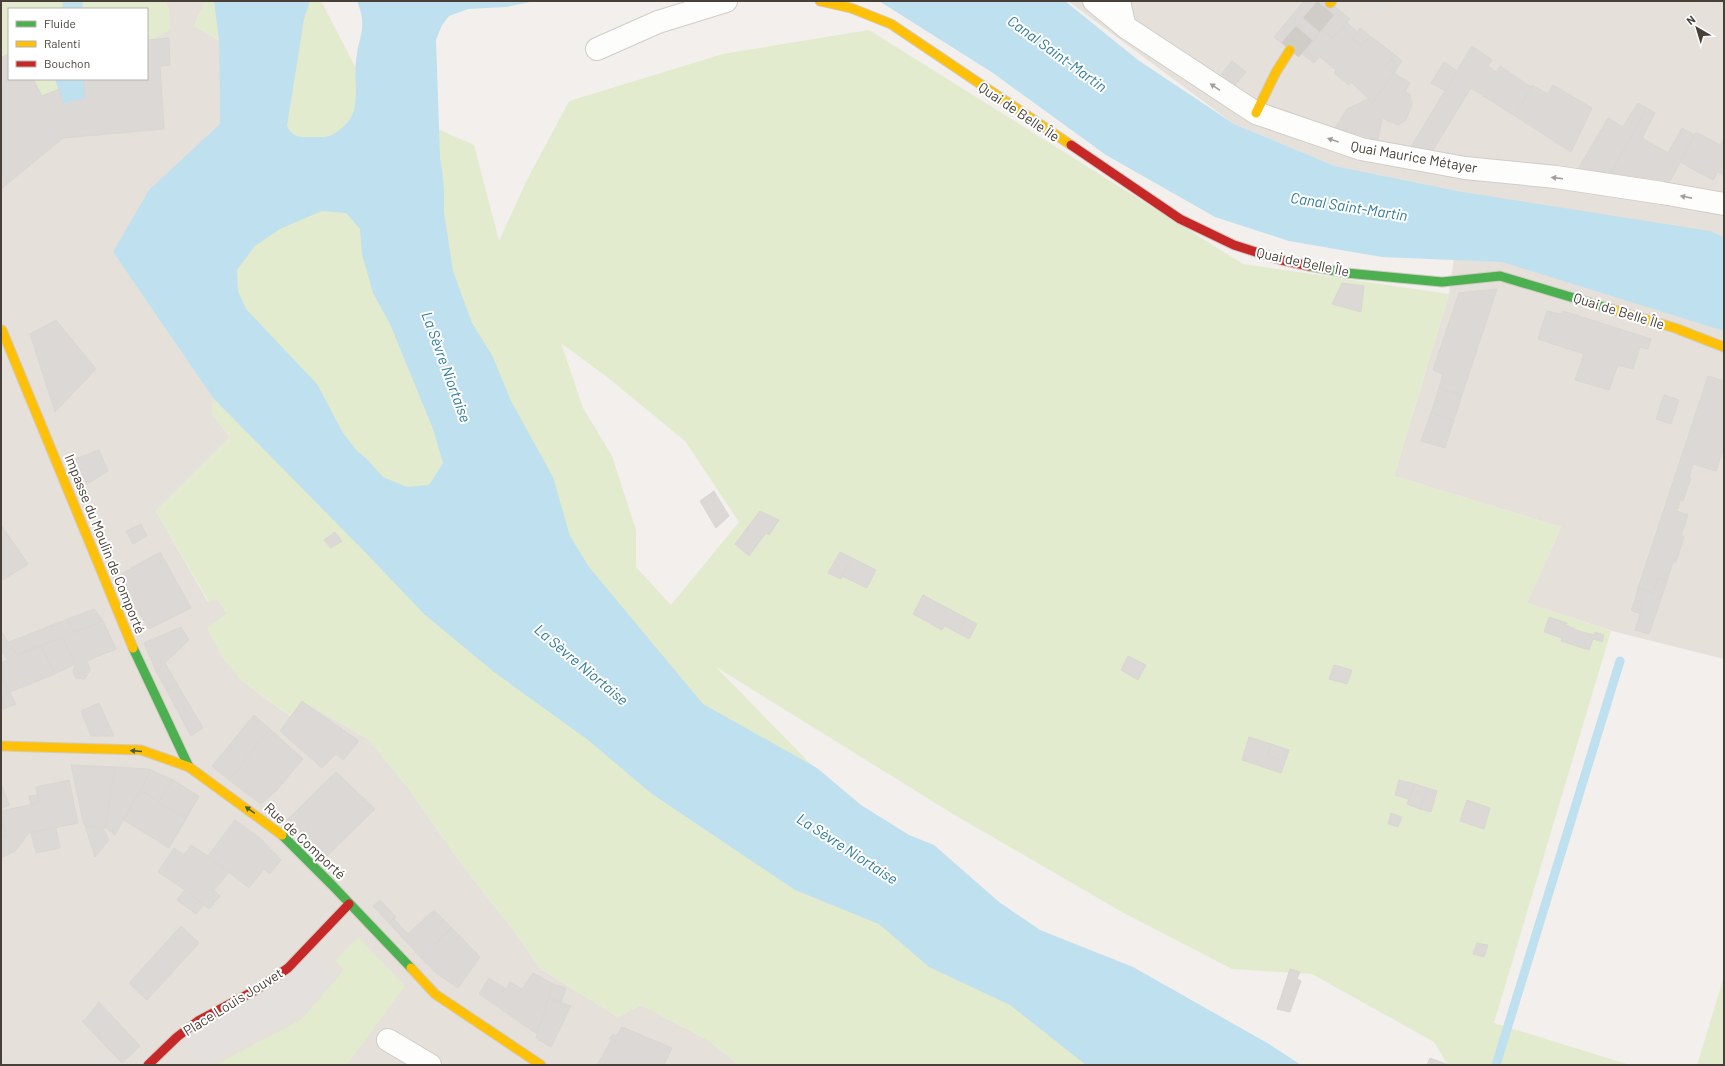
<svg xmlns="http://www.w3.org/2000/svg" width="1725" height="1066" font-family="Barlow,sans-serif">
  <rect width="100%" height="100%" fill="#f2efec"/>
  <g fill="#e5e0da">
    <polygon points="165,1 202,1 204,4 194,26 219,40 220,123 223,127 113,252 213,398 212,414 230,437 156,511 208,602 217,598 227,614 208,628 222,656 242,681 290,716 302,701 368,739 408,788 463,866 511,927 541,969 618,1017 641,1005 708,1040 739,1065 1,1065 1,58 9,79 59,89 55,79 147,79 147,40 169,10"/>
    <polygon points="1068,1 1724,1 1724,659 1612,631 1527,603 1561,527 1394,476 1449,294 1463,192 1335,166 1234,124"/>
  </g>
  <g fill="#e3ebce" fill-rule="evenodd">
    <polygon points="1,1 165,1 169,10 170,30 151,40 147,40 147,9 9,9 9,56 1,58"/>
    <path d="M202,1h119l62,119 57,10 34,15 25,96 27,-59 43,-81 154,-47 146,-24 374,234 206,30 -55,182 167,51 -34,76 84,28 -117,392 136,42h-182l-14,-23 -122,-68 -80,-5 -110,-57 -169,-98 -237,-147 233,239 171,159h-381l-31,-25 -67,-35 -23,12 -77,-48 -30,-42 -48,-61 -55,-78 -40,-49 -66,-38 -11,15 -49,-35 -20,-25 -15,-28 20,-14 -10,-16 -8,4 -53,-91 74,-74 -18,-23 1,-16 -100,-146 39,-60 68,-68 -1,-84 -25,-14 10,-22zM561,343l46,34 78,64 54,81 -68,83 -35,-38v-37l-24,-74 -29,-48z"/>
    <polygon points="33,79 55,79 59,89 42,96"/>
    <polygon points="358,937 405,986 347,1065 221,1065 219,1063 302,1019 344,970 335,961"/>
    <polygon points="1724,977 1724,1065 1697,1065"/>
  </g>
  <g fill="#e4e0dd">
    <polygon points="1364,1 1390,1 1380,14"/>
    <polygon points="305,950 336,977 298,1015 204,1063 177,1037"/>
    <polygon points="103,1053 115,1065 90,1065"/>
  </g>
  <g fill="#bfe0ee" fill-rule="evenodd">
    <polygon points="63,1 83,1 82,9 62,9"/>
    <path d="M214,1h96l-6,18 -17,107c6,12 13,11 25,11 17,0 18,1 31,-10 20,-17 10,-43 13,-66 3,-28 12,-32 1,-60h178l-29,6 -38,2 -19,7 -7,9 -6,15 4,118 2,11 2,23v20l9,59 19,52 21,34 18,44 42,76 17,59 19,31 114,137 114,64 44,37 48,30 25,10 65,57 41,28 93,37 136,77 32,21h-215l-76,-60 -81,-38 -50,-43 -84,-34 -143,-96 -64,-54 -94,-68 -70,-58 -60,-63 -151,-153 -100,-146 36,-62 71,-66 -1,-84zM322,211l24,2 14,16 2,25 11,39 17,31 43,105 10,34 -14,22 -22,2 -24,-10 -16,-18 -9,-7 -15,-19 -26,-49 -71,-75 -8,-18 -1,-21 18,-24 25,-17z"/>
    <polygon points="879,1 1065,1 1138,60 1234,124 1335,166 1463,192 1710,231 1724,237 1724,331 1502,262 1382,257 1289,241 1215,217 1106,155 993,73"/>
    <polygon points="55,79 84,79 85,98 63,104"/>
  </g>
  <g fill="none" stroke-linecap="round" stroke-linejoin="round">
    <polyline stroke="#bfe0ee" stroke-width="9" points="1496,1065 1620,661"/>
  </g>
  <g fill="#dcd8d5" stroke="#dad6d2">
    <polygon points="1304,1 1328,1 1350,19 1333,38 1322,30 1299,57 1274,37"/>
    <polygon points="1347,23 1358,32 1352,39 1361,46 1370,36 1395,55 1386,66 1394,73 1373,103 1351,82 1349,85 1334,73 1336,70 1320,57 1314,63 1302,54 1322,30 1333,38"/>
    <polygon points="1360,28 1370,36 1361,46 1352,39"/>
    <polygon points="169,38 170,65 160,66 164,129 63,138 1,189 1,58 8,54 9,56 9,79 33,79 42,96 59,89 63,104 67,104 85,98 84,79 147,79 147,40"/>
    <polygon points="1472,46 1492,60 1488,66 1496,72 1500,66 1531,87 1515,116 1471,88 1433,150 1411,147"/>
    <polygon points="1395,55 1402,61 1394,73 1386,66"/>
    <polygon points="1232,61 1246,72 1235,85 1221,74"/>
    <polygon points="1444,62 1457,71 1445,91 1431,83"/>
    <polygon points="1394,73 1410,83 1405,91 1410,95 1412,104 1406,120 1398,125 1390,121 1389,122 1384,118 1382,119 1378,140 1335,128 1347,109 1368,99 1373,103"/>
    <polygon points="1532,85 1548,94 1553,85 1592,108 1571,152 1515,116"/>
    <polygon points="1638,103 1647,108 1611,173 1578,169 1608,118 1623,127"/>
    <polygon points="1647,108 1655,113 1642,138 1668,153 1682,128 1695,135 1670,181 1611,173"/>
    <polygon points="1696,132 1720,145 1724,139 1724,160 1713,180 1680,162"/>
    <polygon points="1724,160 1724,175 1717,171"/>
    <polygon points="1342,283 1364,286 1361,312 1332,304"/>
    <polygon points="1497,289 1462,395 1439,388 1443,374 1433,370 1459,293"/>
    <polygon points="1547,311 1561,314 1563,311 1651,339 1648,349 1640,347 1633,369 1618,365 1609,390 1575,380 1584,354 1538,339"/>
    <polygon points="56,320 96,369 55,412 30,334"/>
    <polygon points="1708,376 1724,381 1724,447 1716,471 1693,464 1689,477 1691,478 1683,501 1680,501 1677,511 1688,515 1681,535 1684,537 1676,562 1673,562 1667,581 1658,578 1653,593 1638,588"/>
    <polygon points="1439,388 1462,395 1454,420 1431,413"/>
    <polygon points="1664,395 1679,400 1671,424 1656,419"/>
    <polygon points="1431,413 1454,420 1445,448 1421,441"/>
    <polygon points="99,450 108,471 87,484 75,459"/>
    <polygon points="714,491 729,516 716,528 700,501"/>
    <polygon points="760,511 779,520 769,535 766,533 749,556 735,544"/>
    <polygon points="141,524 147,536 133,544 126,531"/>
    <polygon points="1,525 28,564 1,581"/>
    <polygon points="335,532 342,541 331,548 324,540"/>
    <polygon points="160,552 191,608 149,629 137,609 133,611 116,577"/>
    <polygon points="840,552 852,558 841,579 828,573"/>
    <polygon points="852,558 876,570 867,588 842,576"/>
    <polygon points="1658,578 1667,581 1649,634 1635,630 1644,603 1635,600 1638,588 1653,593"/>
    <polygon points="923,595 966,618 958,633 945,626 942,630 913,614"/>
    <polygon points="1635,600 1644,603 1640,614 1631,610"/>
    <polygon points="94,609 103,621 74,633 68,619"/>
    <polygon points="1549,617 1567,623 1566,625 1575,629 1575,630 1594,635 1595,632 1604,635 1602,642 1593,639 1589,650 1561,641 1562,638 1544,632"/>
    <polygon points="966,618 977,624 969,639 958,633"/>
    <polygon points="68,619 74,633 103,621 116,649 87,661 90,670 85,679 76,678 73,672 75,664 62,637 17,655 9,642"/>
    <polygon points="181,627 189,640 156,671 144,643"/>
    <polygon points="1,631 17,655 41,646 55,674 10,692 1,676 1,663 8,660 1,651"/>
    <polygon points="62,637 75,664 55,674 41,646"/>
    <polygon points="1128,656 1146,665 1138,680 1121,670"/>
    <polygon points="165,663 177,684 167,691 156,671"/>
    <polygon points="1334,665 1352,670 1347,684 1329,679"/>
    <polygon points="1,676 16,704 1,710"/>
    <polygon points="177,684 203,728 191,736 167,691"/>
    <polygon points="302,701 359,741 343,760 336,754 322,768 280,731"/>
    <polygon points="99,703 114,736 91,736 81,711"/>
    <polygon points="254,715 270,729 229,780 212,766"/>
    <polygon points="270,729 303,759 277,790 261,804 229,780"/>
    <polygon points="1249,737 1271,744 1268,756 1285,762 1281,773 1242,760"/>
    <polygon points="1271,744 1289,750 1285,762 1268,756"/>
    <polygon points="71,765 115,767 107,820 104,829 84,825"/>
    <polygon points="115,767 148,769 151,770 115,835 105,827"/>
    <polygon points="151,770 173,780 159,802 140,790"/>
    <polygon points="336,772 375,809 329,854 305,830 301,834 287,820"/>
    <polygon points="69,780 78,823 29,833 15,851 1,858 1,838 7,836 1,822 1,811 39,803 36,787"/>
    <polygon points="173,780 199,796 186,819 159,802"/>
    <polygon points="1399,780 1415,784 1409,799 1395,795"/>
    <polygon points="1,783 9,805 1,809"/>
    <polygon points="1415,784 1427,788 1420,809 1407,804"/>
    <polygon points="1427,788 1437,791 1431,812 1420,809"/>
    <polygon points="140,790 186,819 169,848 124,820"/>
    <polygon points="38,795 39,803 31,805 29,796"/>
    <polygon points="1467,800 1490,808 1484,829 1460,821"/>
    <polygon points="1391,813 1402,817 1398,827 1388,824"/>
    <polygon points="235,820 260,838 281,860 270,874 264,869 249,888 208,856"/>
    <polygon points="1,822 7,836 1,838"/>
    <polygon points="85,826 104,830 109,840 95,857"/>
    <polygon points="56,828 60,848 36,853 31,833"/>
    <polygon points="305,830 329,854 325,858 301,834"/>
    <polygon points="191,845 208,856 229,872 214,890 220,896 209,909 185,890 158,872 174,848 184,855"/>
    <polygon points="185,890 204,905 196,914 177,900"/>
    <polygon points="380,900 396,917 389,923 373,906"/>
    <polygon points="434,910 452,928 421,958 389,923 394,919 408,934"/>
    <polygon points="181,926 199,943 147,1000 129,983"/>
    <polygon points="452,928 480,957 458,988 436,973 421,958"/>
    <polygon points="1477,943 1488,945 1484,957 1473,954"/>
    <polygon points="1290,969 1300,972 1297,979 1301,981 1290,1012 1277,1009"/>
    <polygon points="533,973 553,984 537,1034 479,994 489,978 506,989 510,982 522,989"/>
    <polygon points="553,984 566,988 561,1002 549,998"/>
    <polygon points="549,998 571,1006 551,1047 536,1038"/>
    <polygon points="99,1002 140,1046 122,1063 82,1021 85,1020"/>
    <polygon points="622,1027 672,1048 664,1065 597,1065 611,1041 609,1039 613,1034 616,1036"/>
    <polygon points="1430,1058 1449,1065 1427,1065"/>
  </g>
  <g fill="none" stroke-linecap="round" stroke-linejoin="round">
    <polyline stroke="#d0ccc8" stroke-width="22" stroke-dasharray="22 11" stroke-linecap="butt" points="1290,50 1330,3"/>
    <g stroke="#d0cdca" stroke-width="20">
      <polyline id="lane" points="1121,1 1127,28"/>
    </g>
    <g stroke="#d0cdca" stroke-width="24">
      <g id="street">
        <polyline points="1094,1 1127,28 1256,113 1361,149 1465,168 1556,177 1662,193 1724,204"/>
        <polyline points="597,49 658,22 726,1"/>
        <polyline points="388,1040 430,1065"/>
      </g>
    </g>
    <g stroke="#d1cbc3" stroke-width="11">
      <g id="fast">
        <polyline points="1309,266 1346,273 1442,282 1500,276 1611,309"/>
        <polyline points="133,648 189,767"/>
        <polyline points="282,835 332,885 411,968"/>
      </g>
    </g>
    <g stroke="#d1cbc3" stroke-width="11">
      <g id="slow">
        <polyline points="820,1 851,8 891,24 1071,145"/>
        <polyline points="1330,3 1332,1"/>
        <polyline points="1256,113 1276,72 1290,50"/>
        <polyline points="1611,309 1675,328 1724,347"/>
        <polyline points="2,330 133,648"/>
        <polyline points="1,746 141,750 189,767 282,835"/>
        <polyline points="411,968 435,994 541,1065"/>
      </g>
    </g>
    <g stroke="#d1cbc3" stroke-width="11">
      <g id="jam">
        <polyline points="1071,145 1180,219 1234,245 1281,260 1309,266"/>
        <polyline points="148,1065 177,1037 198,1021 256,990 288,968 349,904"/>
      </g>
    </g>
    <use href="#lane" stroke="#fdfdfc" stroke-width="18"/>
    <use href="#street" stroke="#fdfdfc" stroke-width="22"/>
    <use href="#fast" stroke="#4caf50" stroke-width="9"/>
    <use href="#slow" stroke="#ffc107" stroke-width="9"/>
    <use href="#jam" stroke="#c62828" stroke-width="9"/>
  </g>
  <defs><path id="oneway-solid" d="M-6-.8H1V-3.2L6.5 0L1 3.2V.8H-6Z"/></defs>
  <g fill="#a29e9a">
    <use href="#oneway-solid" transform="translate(1215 87) rotate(-146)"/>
    <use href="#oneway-solid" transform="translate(1333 140) rotate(-161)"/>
    <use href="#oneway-solid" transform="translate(1557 178) rotate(-173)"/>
    <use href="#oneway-solid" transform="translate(1686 197) rotate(-169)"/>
  </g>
  <g fill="#495c3e">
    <use href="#oneway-solid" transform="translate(136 751) rotate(-175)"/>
    <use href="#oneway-solid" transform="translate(250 810) rotate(-145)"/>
  </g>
  <g text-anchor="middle" stroke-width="4" stroke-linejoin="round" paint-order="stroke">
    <g font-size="14" fill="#484038" stroke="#fff">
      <text transform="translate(1019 112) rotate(34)" y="5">Quai de Belle Île</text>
      <text transform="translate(1414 157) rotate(10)" y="5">Quai Maurice Métayer</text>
      <text transform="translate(1303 262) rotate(12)" y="5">Quai de Belle Île</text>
      <text transform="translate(1619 311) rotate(17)" y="5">Quai de Belle Île</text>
      <text transform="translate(105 544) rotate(68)" y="5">Impasse du Moulin de Comporté</text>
      <text transform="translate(305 841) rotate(43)" y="5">Rue de Comporté</text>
      <text transform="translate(233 1002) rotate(-32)" y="5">Place Louis Jouvet</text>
    </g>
    <g font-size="15" font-style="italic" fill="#2f7a9a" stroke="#fff">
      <text transform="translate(1057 54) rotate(36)" y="5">Canal Saint-Martin</text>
      <text transform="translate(1349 207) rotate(9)" y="5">Canal Saint-Martin</text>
      <text transform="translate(446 367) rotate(70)" y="5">La Sèvre Niortaise</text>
      <text transform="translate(581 665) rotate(40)" y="5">La Sèvre Niortaise</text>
      <text transform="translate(847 849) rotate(33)" y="5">La Sèvre Niortaise</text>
    </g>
  </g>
  <rect width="1725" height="1066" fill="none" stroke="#484038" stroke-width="4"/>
  <rect x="8" y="8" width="140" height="72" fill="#ffffff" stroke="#b6b3af"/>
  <rect x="16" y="21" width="20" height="6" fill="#4caf50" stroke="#b6b3af"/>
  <text x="44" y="28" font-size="12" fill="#484038">Fluide</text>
  <rect x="16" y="41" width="20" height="6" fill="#ffc107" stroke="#b6b3af"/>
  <text x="44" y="48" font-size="12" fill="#484038">Ralenti</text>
  <rect x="16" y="61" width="20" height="6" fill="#c62828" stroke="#b6b3af"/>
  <text x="44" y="68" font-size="12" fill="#484038">Bouchon</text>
  <g transform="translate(1697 28) rotate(322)" stroke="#ffffff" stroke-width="3" paint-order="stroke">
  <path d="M0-3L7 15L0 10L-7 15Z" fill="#484038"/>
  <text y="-6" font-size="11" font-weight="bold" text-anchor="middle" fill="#484038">N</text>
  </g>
</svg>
